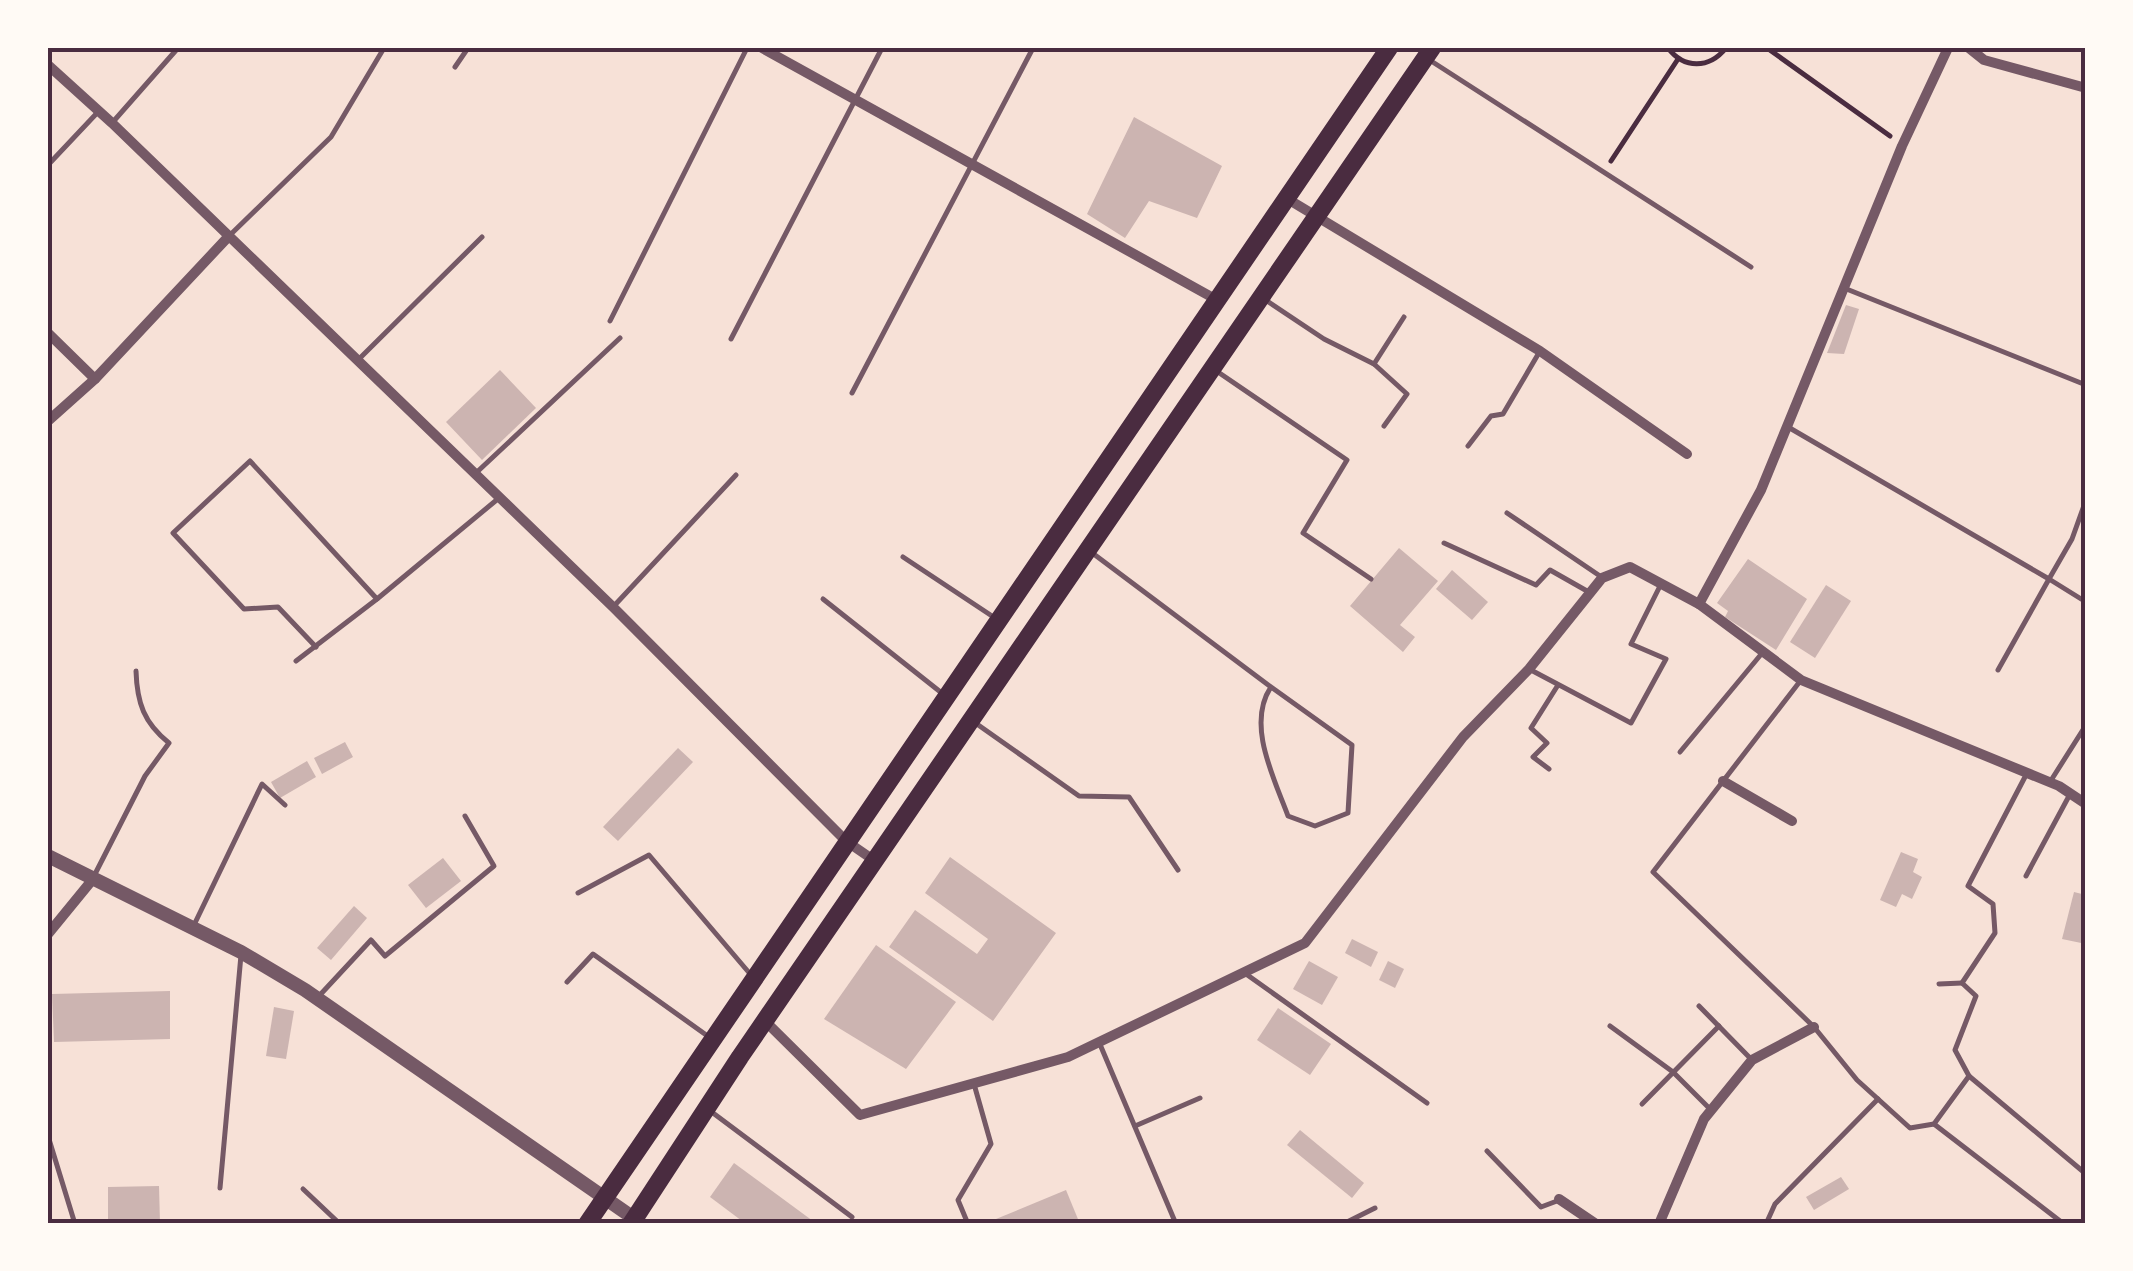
<svg xmlns="http://www.w3.org/2000/svg" width="2133" height="1271" font-family="Barlow,sans-serif">
  <rect width="100%" height="100%" fill="#f7e1d7"/>
  <g fill="#ccb4b1">
    <polygon points="1134,117 1222,166 1197,218 1149,201 1125,238 1087,214"/>
    <polygon points="1846,305 1859,309 1844,354 1827,353"/>
    <polygon points="500,370 536,408 482,460 446,422"/>
    <polygon points="1399,548 1438,581 1400,625 1415,637 1403,652 1350,606"/>
    <polygon points="1748,559 1807,599 1776,650 1725,617 1728,611 1717,603"/>
    <polygon points="1452,570 1488,602 1472,620 1436,589"/>
    <polygon points="1826,585 1851,601 1815,658 1790,642"/>
    <polygon points="345,742 353,757 322,774 314,758"/>
    <polygon points="678,748 693,762 618,841 603,827"/>
    <polygon points="307,761 316,777 280,798 271,782"/>
    <polygon points="1901,852 1918,859 1913,872 1922,877 1912,899 1902,894 1896,907 1880,900"/>
    <polygon points="950,857 1056,933 993,1021 889,947 915,910 977,954 988,939 925,893"/>
    <polygon points="443,858 461,881 426,908 408,885"/>
    <polygon points="2074,892 2086,895 2086,944 2062,939"/>
    <polygon points="354,906 367,918 331,960 317,948"/>
    <polygon points="1352,939 1378,952 1371,967 1345,953"/>
    <polygon points="876,945 956,1002 906,1069 824,1019"/>
    <polygon points="1309,961 1338,977 1322,1005 1293,989"/>
    <polygon points="1388,961 1404,969 1395,988 1379,980"/>
    <polygon points="170,991 170,1039 54,1042 52,994"/>
    <polygon points="274,1007 294,1011 286,1059 266,1056"/>
    <polygon points="1278,1008 1331,1044 1310,1075 1257,1040"/>
    <polygon points="1300,1130 1364,1183 1352,1198 1287,1145"/>
    <polygon points="734,1163 817,1224 746,1224 710,1197"/>
    <polygon points="1841,1177 1849,1189 1814,1210 1806,1197"/>
    <polygon points="159,1186 160,1223 108,1224 108,1187"/>
    <polygon points="1066,1190 1080,1224 998,1224 996,1219"/>
  </g>
  <g fill="none" stroke-linecap="round" stroke-linejoin="round">
    <g stroke="#4a2c40" stroke-width="5">
      <path d="M1668,48c16,21 41,21 58,0"/>
      <polyline points="1767,48 1890,136"/>
      <polyline points="1611,161 1678,59"/>
    </g>
    <g stroke="#755966" stroke-width="5">
      <polyline points="1428,59 1751,267"/>
      <polyline points="455,67 468,48"/>
      <polyline points="112,123 178,48"/>
      <polyline points="48,165 97,113"/>
      <polyline points="229,236 331,137 384,48"/>
      <polyline points="2085,265 2086,264"/>
      <polyline points="1844,288 2086,385"/>
      <polyline points="1264,299 1324,339 1374,364 1407,394 1384,426"/>
      <polyline points="610,321 747,48"/>
      <polyline points="731,339 882,48"/>
      <polyline points="358,360 482,237"/>
      <polyline points="1374,364 1404,317"/>
      <polyline points="1215,370 1347,460 1303,533 1371,579"/>
      <polyline points="852,393 1033,48"/>
      <polyline points="1788,427 2049,579 1998,670"/>
      <polyline points="1468,446 1491,416 1503,414 1540,351"/>
      <polyline points="477,472 620,338"/>
      <polyline points="2086,500 2072,539 2049,579 2086,602"/>
      <polyline points="1507,513 1600,576"/>
      <polyline points="1444,543 1536,585 1550,570 1587,591"/>
      <path d="M1091,552l180,135c-25,37 3,91 17,129l27,10 33,-13 4,-68 -81,-58"/>
      <polyline points="903,557 995,618"/>
      <polyline points="823,599 943,694"/>
      <polyline points="613,607 736,475"/>
      <polyline points="316,647 278,607 244,609 173,533 250,461 377,599"/>
      <polyline points="296,661 377,599 499,498"/>
      <polyline points="1529,669 1631,723 1666,659 1631,644 1660,586"/>
      <polyline points="1801,680 1653,872 1814,1027 1857,1080 1910,1128 1934,1124 1969,1076 2086,1174"/>
      <polyline points="974,722 1079,796 1129,797 1178,870"/>
      <polyline points="1680,752 1763,652"/>
      <polyline points="1549,769 1533,757 1547,743 1531,728 1558,685"/>
      <polyline points="2050,782 2086,725"/>
      <path d="M94,876l51,-100 24,-33c-25,-20 -32,-40 -33,-72"/>
      <polyline points="2026,876 2069,796"/>
      <polyline points="578,893 649,855 751,975"/>
      <polyline points="194,925 262,784 285,805"/>
      <polyline points="1246,974 1427,1103"/>
      <polyline points="567,982 593,954 709,1037"/>
      <polyline points="1939,984 1962,983"/>
      <polyline points="319,996 371,940 385,956 494,866 465,816"/>
      <polyline points="1699,1006 1750,1058"/>
      <polyline points="1610,1026 1673,1072 1711,1110"/>
      <polyline points="1099,1042 1176,1224"/>
      <polyline points="1969,1076 1955,1050 1976,996 1962,983 1995,933 1993,904 1968,886 2026,775"/>
      <polyline points="1642,1104 1719,1026"/>
      <polyline points="709,1110 852,1217"/>
      <polyline points="1934,1124 2060,1221"/>
      <polyline points="1135,1126 1200,1098"/>
      <polyline points="48,1136 75,1224"/>
      <polyline points="1487,1151 1541,1207 1557,1201"/>
      <polyline points="220,1188 241,955"/>
      <polyline points="303,1189 340,1224"/>
      <polyline points="968,1224 958,1200 991,1144 974,1084"/>
      <polyline points="1343,1224 1375,1208"/>
      <polyline points="1766,1224 1775,1204 1878,1099"/>
    </g>
    <g stroke="#755966" stroke-width="10">
      <polyline points="762,48 1217,300"/>
      <polyline points="1969,48 1984,60 2086,88"/>
      <polyline points="48,65 112,123 613,607 846,841 875,861"/>
      <polyline points="1286,198 1540,351 1687,454"/>
      <polyline points="48,333 95,379"/>
      <polyline points="48,421 95,379 229,236"/>
      <polyline points="1699,604 1801,680 2059,786 2086,804"/>
      <polyline points="1723,781 1792,821"/>
      <polyline points="48,934 93,879"/>
      <polyline points="765,1021 860,1115 1068,1057 1305,943 1463,737 1529,669 1602,578 1630,567 1699,604 1761,490 1902,146 1948,48"/>
      <polyline points="1559,1199 1596,1224"/>
      <polyline points="1659,1224 1704,1119 1752,1060 1814,1027"/>
    </g>
    <polyline stroke="#755966" stroke-width="14" points="48,856 241,952 305,990 635,1219"/>
    <g stroke="#4a2c40" stroke-width="18">
      <polyline points="587,1224 1389,48"/>
      <polyline points="631,1224 740,1057 1432,48"/>
    </g>
  </g>
  <rect width="2133" height="1271" fill="none" stroke="#fffaf5" stroke-width="100"/>
  <rect x="50" y="50" width="2033" height="1171" fill="none" stroke="#4a2c40" stroke-width="4"/>
</svg>
